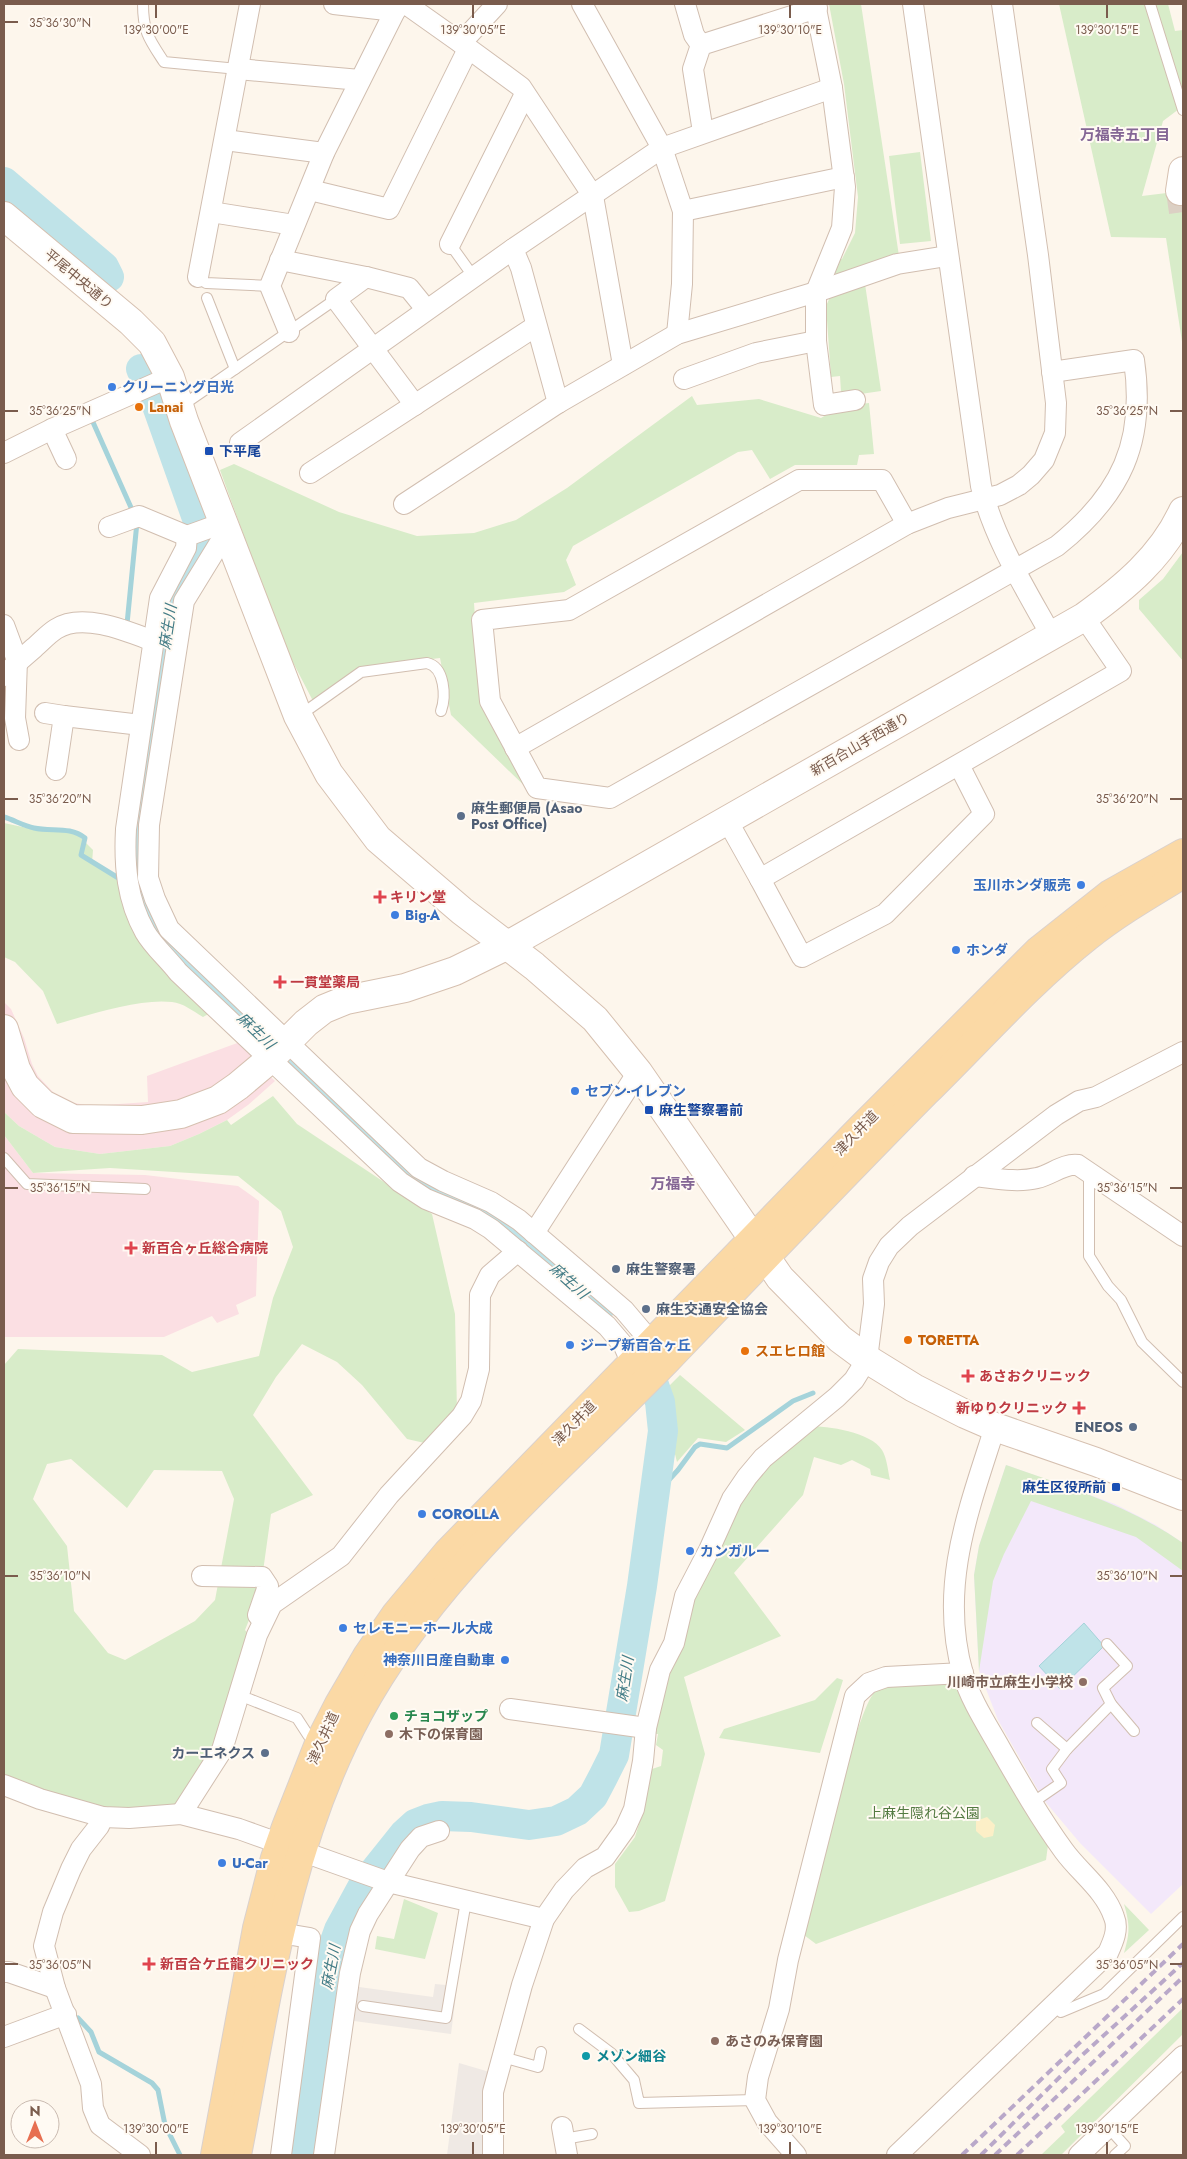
<svg xmlns="http://www.w3.org/2000/svg" width="1187" height="2159" font-family="Jost,'Noto Sans JP',sans-serif">
  <rect width="100%" height="100%" fill="#fdf6ec"/>
  <g fill="#efe9e4">
    <polygon points="435,1984 457,1986 451,2034 354,2021 359,1987 433,1997"/>
    <polygon points="459,2063 493,2073 487,2155 447,2155"/>
  </g>
  <polygon fill="#f3e8fa" points="1006,1465 1115,1504 1156,1525 1183,1543 1183,1884 1151,1914 1080,1843 1043,1799 998,1720 979,1671 974,1575 979,1546"/>
  <g fill="#fbdfe3">
    <polygon points="4,1002 11,1009 24,1038 32,1064 38,1076 53,1092 75,1103 90,1106 148,1102 147,1076 240,1042 248,1047 251,1057 275,1081 248,1105 227,1120 199,1134 170,1146 100,1154 55,1147 19,1126 4,1112"/>
    <polygon points="4,1135 33,1173 145,1175 238,1186 259,1201 256,1296 236,1305 239,1314 217,1323 212,1316 164,1337 4,1337"/>
  </g>
  <g fill="#d8ecc9" fill-rule="evenodd">
    <polygon points="829,4 861,4 899,256 838,279 831,274 837,258 842,259 855,233 858,197 844,84"/>
    <polygon points="1059,4 1168,4 1175,31 1183,30 1183,106 1163,121 1142,196 1183,191 1183,348 1166,238 1111,237"/>
    <polygon points="920,152 931,241 900,244 889,156"/>
    <polygon points="865,284 881,391 847,396 841,392 840,376 831,377 826,306 831,295"/>
    <path d="M692,396l5,9 62,-6 62,19c15,-9 30,-13 48,-15l5,51 -15,1 -2,10h-62l-25,14 -18,-29 -14,2 -165,94 -7,14 10,25 -12,7 -90,11 7,102 54,91 -84,-81 -11,-57 -81,10 -46,33 -31,-60 -62,-171 14,-6 105,48 78,24 57,-3 42,-13 51,-32z"/>
    <polygon points="1183,552 1183,661 1139,609 1139,600 1163,579"/>
    <path d="M4,823l28,6 42,2 19,19 -1,13 26,17 94,132 -9,5c-10,-6 -20,-14 -31,-15 -32,-4 -84,13 -115,22l-14,-33 -28,-29 -11,-5z"/>
    <path d="M273,1096l24,28 135,90 23,100 2,98 -28,32 -22,-5 -45,-54 -25,-23 -35,-18 -26,33 -23,38 60,80 -42,19 -11,79 -15,37 6,7 -23,86 -47,82 -72,6 -105,-32v-414l14,-16 144,6 30,17 67,-16 14,-58 20,-51 -12,-36 -17,-14 -26,-21 -128,-8 -77,5 -29,-38v-23l15,14 36,21 45,7 70,-8 29,-12 28,-14 4,5zM71,1459l56,49 27,-38 68,1 12,28 -19,101 -20,21 -70,39 -17,-7 -34,-42 -7,-65 -34,-47 14,-35z"/>
    <polygon points="680,1375 745,1430 726,1442 698,1438 677,1462 674,1450 675,1419 669,1386"/>
    <path d="M808,1426c20,0 63,6 74,24 5,8 6,21 8,30l-19,-5 -1,-6 -18,-9 -11,5 -27,-8 -11,38 -69,78 47,63 -97,41 21,77 -40,147 -26,10 -10,1 -14,-25v-23l20,-27 10,-33 7,-35 9,-3 2,-16 -7,-5 2,-11h-5l33,-124 62,-127z"/>
    <path d="M1006,1465c62,22 122,40 177,78v28l-47,-34 -105,-36 -27,53 -11,27 -14,90 -5,-96 5,-29z"/>
    <polygon points="837,1678 843,1680 820,1753 719,1738 724,1729 815,1700"/>
    <path d="M958,1682c25,60 54,108 90,163l-2,15 -230,84 -12,-9c9,-36 52,-230 72,-244 15,-10 62,-8 82,-9z"/>
    <polygon points="404,1899 438,1913 425,1959 375,1949 377,1936 394,1939"/>
    <path d="M1124,1904l25,26 -25,23c6,-20 6,-28 0,-49z"/>
    <polygon points="1183,2008 1183,2034 1061,2155 1041,2155 1065,2132 1061,2126"/>
  </g>
  <polygon fill="#fcefc7" points="987,1817 995,1825 993,1836 984,1838 976,1831 976,1821"/>
  <polygon fill="#bfe3e8" stroke="#a5d3da" points="1084,1623 1104,1646 1060,1689 1039,1666"/>
  <g fill="none" stroke-linecap="round" stroke-linejoin="round">
    <g stroke="#a5d3da" stroke-width="5">
      <polyline points="92,420 133,512"/>
      <polyline points="127,624 137,522"/>
      <path d="M4,817c10,3 20,9 30,11 18,4 36,-2 51,10l-4,17 39,24"/>
      <polyline points="656,1494 678,1470 695,1447 700,1444 727,1448 793,1401 813,1393"/>
      <polyline points="78,2018 91,2032 99,2052 152,2083 158,2090 165,2125 180,2155"/>
    </g>
    <g stroke="#bfe3e8" stroke-width="30">
      <polyline points="4,182 104,267 109,277"/>
      <polyline points="141,369 150,386 204,538 202,548 171,601 136,856 138,880 144,903 153,921 186,963 403,1172 436,1194 456,1203 482,1210 508,1226 599,1309"/>
      <polyline points="302,2155 329,1958 339,1930 364,1884 404,1834 415,1824 428,1819 442,1816 471,1817 529,1825 556,1821 577,1811 593,1796 603,1777 614,1755 642,1586 663,1431 660,1402 645,1360 640,1353"/>
    </g>
    <polyline stroke="#dcd0c4" stroke-width="28" stroke-dasharray="28 14" stroke-linecap="butt" points="1180,191 1183,212"/>
    <g stroke="#d1beb0" stroke-width="12">
      <g id="lane">
        <path d="M143,4c0,28 6,35 21,58l74,7"/>
        <polyline points="1150,4 1183,110"/>
        <polyline points="450,244 473,276"/>
        <polyline points="198,277 206,283 270,286"/>
        <polyline points="207,298 235,369"/>
        <polyline points="180,407 336,299"/>
        <path d="M299,716l62,-44 66,-9c18,4 19,34 14,48"/>
        <polyline points="4,1158 27,1184 145,1189"/>
        <polyline points="1089,1172 1089,1256 1108,1286 1121,1300 1142,1342 1183,1382"/>
        <polyline points="249,1699 297,1718 308,1735 319,1741"/>
        <polyline points="1111,1704 1134,1731"/>
        <polyline points="1037,1723 1067,1749"/>
        <polyline points="1032,1803 1061,1783 1052,1769 1067,1749 1111,1704 1103,1688 1127,1666 1107,1644"/>
        <polyline points="1054,2005 1061,2012 1104,1994 1183,1917"/>
        <polyline points="363,2006 446,2018 466,1901"/>
        <polyline points="579,2029 611,2053 634,2080 639,2103 755,2100"/>
        <polyline points="503,2057 538,2067 541,2052"/>
        <polyline points="1108,2127 1125,2146 1115,2155"/>
        <polyline points="564,2139 592,2134"/>
      </g>
    </g>
    <g stroke="#d1beb0" stroke-width="22">
      <g id="street">
        <polyline points="334,4 395,11"/>
        <polyline points="406,4 461,43 497,4"/>
        <polyline points="582,4 662,148 683,211 682,284 677,334"/>
        <polyline points="685,4 694,35 701,45"/>
        <polyline points="815,4 832,88 845,187 842,228 816,292 816,341 824,405 855,400"/>
        <path d="M913,4l68,482c13,53 44,102 70,149"/>
        <polyline points="461,43 521,87 593,196 623,365"/>
        <polyline points="238,69 360,80"/>
        <polyline points="703,132 693,69 701,45 817,8"/>
        <polyline points="225,140 324,153"/>
        <polyline points="310,190 389,209 468,49"/>
        <polyline points="683,211 844,177"/>
        <polyline points="211,212 294,225"/>
        <polyline points="450,244 525,94"/>
        <polyline points="280,260 366,277 336,299 415,405"/>
        <polyline points="198,277 250,4"/>
        <polyline points="366,277 409,288 426,309"/>
        <polyline points="289,332 270,286 324,153 395,11 401,4"/>
        <polyline points="684,379 756,353 816,341"/>
        <polyline points="558,403 521,268 513,249 662,148 832,88"/>
        <polyline points="52,429 66,459"/>
        <polyline points="240,443 513,249"/>
        <polyline points="4,453 52,429 170,377"/>
        <polyline points="310,473 536,326"/>
        <polyline points="404,504 558,403 677,334 816,292 897,264 947,256"/>
        <path d="M223,523l-36,13 -1,12 -26,50 -34,231c-2,37 1,71 19,103 8,14 23,27 33,40l222,210 26,17 49,20 16,10 116,97 17,20 8,18"/>
        <path d="M907,524l-25,-44h-83l-230,130 -87,10 8,81 47,87 73,10 447,-252c64,-51 89,-104 77,-186l-82,12"/>
        <polyline points="109,527 139,516 187,536"/>
        <polyline points="227,531 184,601 149,825 148,878 155,899 169,929 419,1168 443,1181 491,1202 519,1220 624,1310 652,1343"/>
        <polyline points="4,625 17,660 15,718 19,740"/>
        <path d="M4,676c9,-11 20,-19 31,-29 7,-6 13,-13 21,-18 26,-17 71,2 97,12"/>
        <polyline points="45,713 64,716"/>
        <polyline points="515,748 907,524 948,508 1000,495 1019,485 1031,475 1044,460 1055,433 1056,403 1038,255 1002,4"/>
        <polyline points="56,770 64,716 141,725"/>
        <polyline points="727,820 760,879 1121,671 1084,617"/>
        <polyline points="760,879 802,957 885,914 984,814 959,765"/>
        <path d="M974,1176c20,2 43,7 63,2 14,-3 27,-15 41,-13l105,71"/>
        <polyline points="534,1233 638,1072"/>
        <polyline points="202,1576 262,1577 268,1586 258,1615"/>
        <polyline points="510,1709 646,1728"/>
        <polyline points="4,1785 40,1799 103,1817 129,1818 181,1814 239,1829 388,1882 544,1919"/>
        <polyline points="181,1814 222,1750 257,1635 272,1604 341,1556 389,1495 462,1416 471,1401 479,1369 480,1295 490,1275 518,1251"/>
        <polyline points="103,1817 99,1826 81,1849 71,1869 53,1912 44,1946 55,1988 91,2084 93,2108 100,2125 140,2155"/>
        <polyline points="280,1933 310,1938 281,2155"/>
        <polyline points="4,1972 9,1972 55,1988"/>
        <polyline points="4,2037 66,2014"/>
        <polyline points="562,2127 567,2155"/>
        <polyline points="324,2155 350,1973 360,1931 368,1914 410,1849 421,1837 439,1831"/>
        <polyline points="493,2155 493,2092 522,1985 544,1919 564,1890 585,1868 605,1857 625,1829 634,1809 643,1761 646,1728 660,1670 674,1643 685,1596 709,1550 732,1499 747,1477 763,1458 837,1397 854,1380 867,1359 874,1304 873,1279 879,1262 889,1246 910,1226 1056,1115 1079,1101 1096,1097 1183,1052"/>
        <polyline points="796,2155 767,2122 755,2100 758,2077 779,2009 788,1960 855,1696 869,1683 886,1677 963,1673"/>
        <path d="M897,2155l211,-202c5,-11 11,-24 6,-36 -9,-27 -34,-44 -50,-66 -24,-33 -44,-68 -64,-103 -13,-23 -30,-49 -37,-74 -25,-88 6,-165 32,-247"/>
        <polyline points="1079,2155 1183,2056"/>
      </g>
    </g>
    <g stroke="#d6c0b0" stroke-width="30">
      <g id="secondary">
        <polyline points="1180,191 1183,171"/>
        <polyline points="4,216 131,322 152,343 170,377 184,421 298,716 329,774 378,839 462,911 534,966 595,1019 638,1072 780,1278 840,1339 867,1359 914,1388 965,1414 995,1427 1096,1462 1183,1496"/>
        <path d="M4,1029l12,40 9,17 18,18 30,15 69,1 39,-6 37,-14 20,-14 31,-26 37,-37 18,-14 22,-9 59,-12 50,-17 53,-26 576,-328c40,-29 78,-60 99,-106"/>
      </g>
    </g>
    <g stroke="#dad1cd" stroke-width="30">
      <g id="primary">
        <polyline points="215,2155 257,1928 275,1858 286,1827 320,1741 339,1704 367,1656 396,1614 447,1553 859,1130 1038,951 1110,894 1183,853"/>
        <path d="M237,2155c29,-150 48,-307 122,-443 76,-140 200,-241 309,-353 86,-90 171,-179 258,-267 53,-52 103,-109 161,-155 30,-24 63,-43 96,-63"/>
      </g>
    </g>
    <use href="#lane" stroke="#fff" stroke-width="10"/>
    <use href="#street" stroke="#fff" stroke-width="20"/>
    <use href="#secondary" stroke="#fff" stroke-width="28"/>
    <use href="#primary" stroke="#fbd9a5" stroke-width="28"/>
    <g stroke="#b9a8c9" stroke-width="4" stroke-dasharray="8 5" stroke-linecap="butt">
      <polyline points="962,2155 1183,1944"/>
      <polyline points="981,2155 1079,2058 1183,1963"/>
      <polyline points="995,2155 1183,1977"/>
      <polyline points="1017,2155 1183,1999"/>
    </g>
  </g>
  <path fill="none" stroke="#7a5c4d" stroke-width="2" d="M156,5v13M473,5v13M790,5v13M1107,5v13M5,22h13M5,411h13M1170,411h12M5,799h13M1170,799h12M5,1188h13M1170,1188h12M5,1576h13M1170,1576h12M5,1964h13M1170,1964h12M156,2142v12M473,2142v12M790,2142v12M1107,2142v12"/>
  <g fill="#3f7fe0" stroke="#fffaf3" stroke-width="2">
    <circle cx="112" cy="387" r="5"/>
    <circle cx="1081" cy="885" r="5"/>
    <circle cx="395" cy="915" r="5"/>
    <circle cx="956" cy="950" r="5"/>
    <circle cx="575" cy="1091" r="5"/>
    <circle cx="570" cy="1345" r="5"/>
    <circle cx="422" cy="1514" r="5"/>
    <circle cx="690" cy="1551" r="5"/>
    <circle cx="343" cy="1628" r="5"/>
    <circle cx="505" cy="1660" r="5"/>
    <circle cx="222" cy="1863" r="5"/>
  </g>
  <g fill="#e8710a" stroke="#fffaf3" stroke-width="2">
    <circle cx="139" cy="407" r="5"/>
    <circle cx="908" cy="1340" r="5"/>
    <circle cx="745" cy="1351" r="5"/>
  </g>
  <g fill="#1a4fb4" stroke="#fffaf3" stroke-width="2">
    <rect x="204" y="446" width="10" height="10" rx="2.5"/>
    <rect x="644" y="1105" width="10" height="10" rx="2.5"/>
    <rect x="1111" y="1482" width="10" height="10" rx="2.5"/>
  </g>
  <g fill="#5c6f8a" stroke="#fffaf3" stroke-width="2">
    <circle cx="461" cy="816" r="5"/>
    <circle cx="616" cy="1269" r="5"/>
    <circle cx="646" cy="1309" r="5"/>
    <circle cx="1133" cy="1427" r="5"/>
    <circle cx="265" cy="1753" r="5"/>
  </g>
  <g fill="#e0444e" stroke="#fffaf3" stroke-width="2">
    <path d="M377.5 889.5h5v5h5v5h-5v5h-5v-5h-5v-5h5z"/>
    <path d="M277.5 974.5h5v5h5v5h-5v5h-5v-5h-5v-5h5z"/>
    <path d="M128.5 1240.5h5v5h5v5h-5v5h-5v-5h-5v-5h5z"/>
    <path d="M965.5 1368.5h5v5h5v5h-5v5h-5v-5h-5v-5h5z"/>
    <path d="M1076.5 1400.5h5v5h5v5h-5v5h-5v-5h-5v-5h5z"/>
    <path d="M146.5 1956.5h5v5h5v5h-5v5h-5v-5h-5v-5h5z"/>
  </g>
  <g fill="#8d6e63" stroke="#fffaf3" stroke-width="2">
    <circle cx="1083" cy="1682" r="5"/>
    <circle cx="389" cy="1734" r="5"/>
    <circle cx="715" cy="2041" r="5"/>
  </g>
  <circle fill="#2e9e5b" stroke="#fffaf3" stroke-width="2" cx="394" cy="1716" r="5"/>
  <circle fill="#0f9aa8" stroke="#fffaf3" stroke-width="2" cx="586" cy="2056" r="5"/>
  <g text-anchor="middle" stroke-width="4" stroke-linejoin="round" paint-order="stroke">
    <g font-size="14" fill="#7a5c4d" stroke="#fffaf3">
      <text transform="translate(79 279) rotate(40)" y="5">平尾中央通り</text>
      <text transform="translate(860 744) rotate(-30)" y="5">新百合山手西通り</text>
      <text transform="translate(856 1133) rotate(-46)" y="5">津久井道</text>
      <text transform="translate(574 1423) rotate(-46)" y="5">津久井道</text>
      <text transform="translate(323 1738) rotate(-66)" y="5">津久井道</text>
    </g>
    <g font-size="14" font-weight="bold" fill="#366cbe" stroke="#fffaf3" text-anchor="start">
      <text x="122" y="392">クリーニング日光</text>
      <text x="1071" y="890" text-anchor="end">玉川ホンダ販売</text>
      <text x="405" y="920">Big-A</text>
      <text x="966" y="955">ホンダ</text>
      <text x="585" y="1096">セブン-イレブン</text>
      <text x="580" y="1350">ジープ新百合ヶ丘</text>
      <text x="432" y="1519">COROLLA</text>
      <text x="700" y="1556">カンガルー</text>
      <text x="353" y="1633">セレモニーホール大成</text>
      <text x="495" y="1665" text-anchor="end">神奈川日産自動車</text>
      <text x="232" y="1868">U-Car</text>
    </g>
    <g font-size="14" font-weight="bold" fill="#c56008" stroke="#fffaf3" text-anchor="start">
      <text x="149" y="412">Lanai</text>
      <text x="918" y="1345">TORETTA</text>
      <text x="755" y="1356">スエヒロ館</text>
    </g>
    <g font-size="14" font-weight="bold" fill="#164399" stroke="#fffaf3" text-anchor="start">
      <text x="219" y="456">下平尾</text>
      <text x="659" y="1115">麻生警察署前</text>
      <text x="1106" y="1492" text-anchor="end">麻生区役所前</text>
    </g>
    <g font-size="14" font-weight="bold" fill="#4e5e75" stroke="#fffaf3" text-anchor="start">
      <text x="471" y="813">麻生郵便局 (Asao<tspan x="471" dy="16">Post Office)</tspan></text>
      <text x="626" y="1274">麻生警察署</text>
      <text x="656" y="1314">麻生交通安全協会</text>
      <text x="1123" y="1432" text-anchor="end">ENEOS</text>
      <text x="255" y="1758" text-anchor="end">カーエネクス</text>
    </g>
    <g font-size="14" font-weight="bold" fill="#be3a42" stroke="#fffaf3" text-anchor="start">
      <text x="390" y="902">キリン堂</text>
      <text x="290" y="987">一貫堂薬局</text>
      <text x="142" y="1253">新百合ヶ丘総合病院</text>
      <text x="979" y="1381">あさおクリニック</text>
      <text x="1068" y="1413" text-anchor="end">新ゆりクリニック</text>
      <text x="160" y="1969">新百合ケ丘龍クリニック</text>
    </g>
    <g font-size="14" font-weight="bold" fill="#785e54" stroke="#fffaf3" text-anchor="start">
      <text x="1073" y="1687" text-anchor="end">川崎市立麻生小学校</text>
      <text x="399" y="1739">木下の保育園</text>
      <text x="725" y="2046">あさのみ保育園</text>
    </g>
    <g font-size="14" font-weight="bold" fill="#27864d" stroke="#fffaf3" text-anchor="start">
      <text x="404" y="1721">チョコザップ</text>
    </g>
    <g font-size="14" fill="#537a41" stroke="#fffaf3">
      <text x="924" y="1818">上麻生隠れ谷公園</text>
    </g>
    <g font-size="14" font-weight="bold" fill="#0d838f" stroke="#fffaf3" text-anchor="start">
      <text x="596" y="2061">メゾン細谷</text>
    </g>
    <g font-size="15" font-weight="bold" fill="#846695" stroke="#fffaf3">
      <text x="1125" y="140">万福寺五丁目</text>
      <text x="673" y="1189">万福寺</text>
    </g>
    <g font-size="15" font-style="italic" fill="#437c86" stroke="#fffaf3">
      <text transform="translate(168 627) rotate(-81)" y="5">麻生川</text>
      <text transform="translate(256 1031) rotate(44)" y="5">麻生川</text>
      <text transform="translate(569 1281) rotate(42)" y="5">麻生川</text>
      <text transform="translate(625 1679) rotate(-81)" y="5">麻生川</text>
      <text transform="translate(331 1967) rotate(-79)" y="5">麻生川</text>
    </g>
  </g>
  <g font-size="12" text-anchor="middle" fill="#7a5c4d" stroke="#fffaf3" stroke-width="4" stroke-linejoin="round" paint-order="stroke">
    <text x="60" y="27">35°36'30"N</text>
    <text x="156" y="34">139°30'00"E</text>
    <text x="473" y="34">139°30'05"E</text>
    <text x="790" y="34">139°30'10"E</text>
    <text x="1107" y="34">139°30'15"E</text>
    <text x="60" y="415">35°36'25"N</text>
    <text x="1127" y="415">35°36'25"N</text>
    <text x="60" y="803">35°36'20"N</text>
    <text x="1127" y="803">35°36'20"N</text>
    <text x="60" y="1192">35°36'15"N</text>
    <text x="1127" y="1192">35°36'15"N</text>
    <text x="60" y="1580">35°36'10"N</text>
    <text x="1127" y="1580">35°36'10"N</text>
    <text x="60" y="1969">35°36'05"N</text>
    <text x="1127" y="1969">35°36'05"N</text>
    <text x="156" y="2133">139°30'00"E</text>
    <text x="473" y="2133">139°30'05"E</text>
    <text x="790" y="2133">139°30'10"E</text>
    <text x="1107" y="2133">139°30'15"E</text>
  </g>
  <rect width="1187" height="2159" fill="none" stroke="#7a5c4d" stroke-width="10"/>
  <g transform="translate(35 2124)"><circle r="24" fill="#fffaf3" stroke="#cabbb1"/>
  <path d="M0-4L9 19L0 12L-9 19Z" fill="#e76f51"/>
  <text y="-8" font-size="14" font-weight="bold" text-anchor="middle" fill="#7a5c4d">N</text>
  </g>
</svg>
